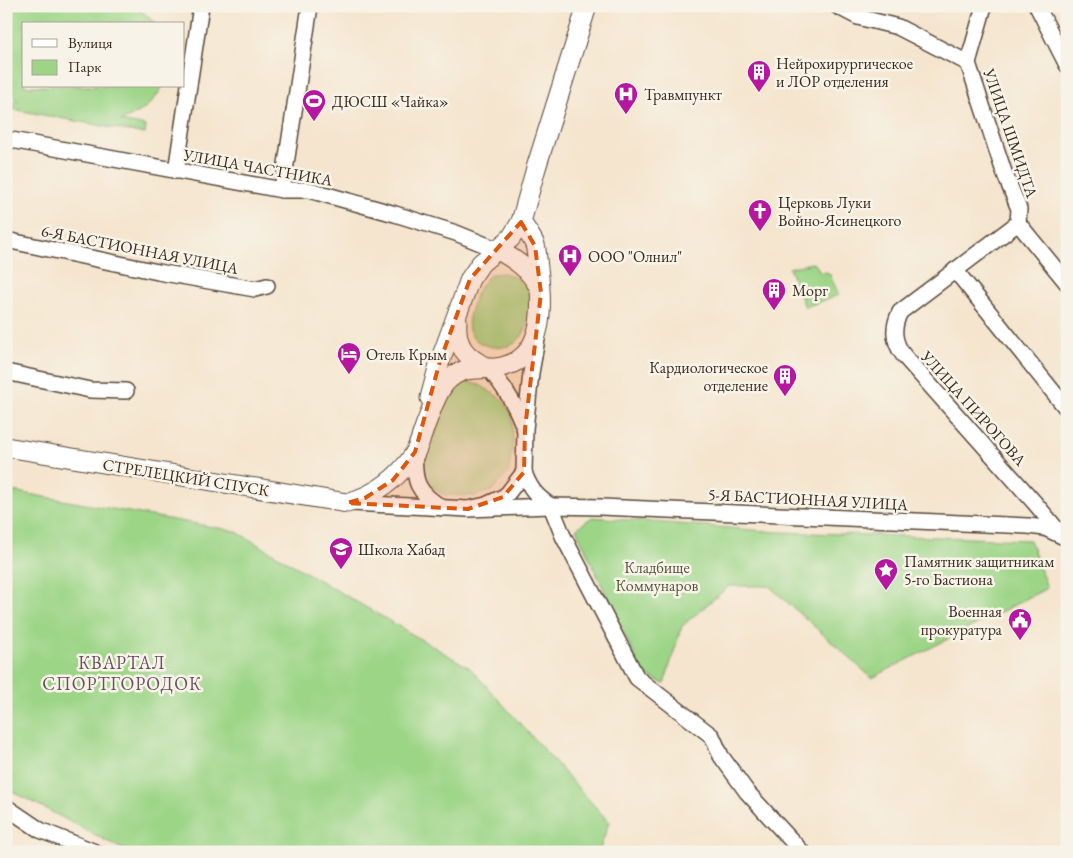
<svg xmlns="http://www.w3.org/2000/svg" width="1073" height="858" font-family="'EB Garamond',serif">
  <rect width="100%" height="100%" fill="#f7f3e8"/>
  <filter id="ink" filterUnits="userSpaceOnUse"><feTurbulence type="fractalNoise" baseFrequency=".02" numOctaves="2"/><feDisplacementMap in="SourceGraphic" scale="10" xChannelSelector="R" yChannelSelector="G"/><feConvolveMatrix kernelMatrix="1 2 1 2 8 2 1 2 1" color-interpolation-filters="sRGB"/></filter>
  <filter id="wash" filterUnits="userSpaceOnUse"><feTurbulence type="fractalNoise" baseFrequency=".0096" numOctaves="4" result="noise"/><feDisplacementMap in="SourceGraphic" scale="20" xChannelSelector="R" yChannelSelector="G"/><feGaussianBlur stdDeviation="1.12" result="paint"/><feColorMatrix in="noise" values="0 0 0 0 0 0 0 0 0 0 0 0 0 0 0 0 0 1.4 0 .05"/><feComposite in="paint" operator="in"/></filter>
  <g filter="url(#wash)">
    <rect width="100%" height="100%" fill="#f5e5ce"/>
    <g fill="#9dd587" stroke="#6c8052">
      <path d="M14,6h118l12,7 11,10 -131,1v62h139c-12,20 -21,26 -42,35l25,5 -1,8 -139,-26v-8l12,1 -12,-12v-73z"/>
      <polygon points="812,263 816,265 820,273 826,272 829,273 839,295 805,307 789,268"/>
      <path d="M505,273c18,8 26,12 25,33 -1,12 -3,27 -13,35 -12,11 -41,7 -47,-9 -4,-8 0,-18 2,-26 4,-14 9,-23 20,-32z"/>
      <polygon points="464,381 480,385 500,398 504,401 512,415 513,443 508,473 491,491 474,496 444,495 433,488 423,475 423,460 440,405 447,393"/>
      <polygon points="6,490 235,531 470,668 609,822 599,852 128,852 6,788"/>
      <polygon points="592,517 778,532 1030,540 1047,588 872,678 769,586 729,586 682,626 664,684 642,673 576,529"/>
    </g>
  </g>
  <g filter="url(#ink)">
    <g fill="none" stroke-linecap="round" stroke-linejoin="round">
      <g stroke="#574638" stroke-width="18">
        <g id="minor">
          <polyline points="837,6 858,17 898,27 968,63"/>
          <polyline points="984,6 968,63 1004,172 1019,209 1018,223"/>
          <polyline points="1037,6 1067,65"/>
          <polyline points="6,139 282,190 309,190 395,214 456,233 498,250"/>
          <polyline points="176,171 201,6"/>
          <polyline points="282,190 310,6"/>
          <path d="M1018,223l-118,89c-8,16 -7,30 4,44l130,146 25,30"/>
          <polyline points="1018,223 1067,283"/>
          <polyline points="6,240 158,272 255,289 267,286"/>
          <polyline points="955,270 1067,409"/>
          <path d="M488,368c16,18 28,36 36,60"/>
          <polyline points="6,372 90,390 126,391"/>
          <path d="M415,452c-2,29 2,41 28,56"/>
          <path d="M524,472c5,16 13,25 27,34"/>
          <polyline points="351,503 468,509 486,505 503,497 508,493 524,472 525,429 531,373 537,339"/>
          <polyline points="551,506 563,536 637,678 712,736 721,756 747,792 802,852"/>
          <polyline points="468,509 551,506 601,507 1028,526 1045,528 1062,536"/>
          <polyline points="6,807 40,830 95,852"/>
        </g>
      </g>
      <g stroke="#574638" stroke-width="21">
        <g id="major">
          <path d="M498,250c18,10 31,19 41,37"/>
          <path d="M457,320c-2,26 8,37 31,48"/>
          <polyline points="430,398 440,361 470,279 481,263 511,238 521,222 536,168 587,6"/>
          <path d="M6,447l341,56c29,-8 51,-24 68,-50 5,-10 8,-22 12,-32 5,-13 9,-27 18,-38 20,-22 37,-10 60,-17 42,-11 37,-66 33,-98 -1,-7 -1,-16 -3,-23 -3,-8 -9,-15 -14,-23"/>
        </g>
      </g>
      <use href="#minor" stroke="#fff" stroke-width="15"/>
      <use href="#major" stroke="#fff" stroke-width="19"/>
    </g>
  </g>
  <path fill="#df570d" fill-opacity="0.2" stroke="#df570d" stroke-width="4" stroke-dasharray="10 6" stroke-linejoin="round" d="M521,222l14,24 6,47 -16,136 -1,43 -21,25 -35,12 -121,-6 18,-5 28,-18 22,-28 25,-91 30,-82z"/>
  <defs>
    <g id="building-pin" transform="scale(1.25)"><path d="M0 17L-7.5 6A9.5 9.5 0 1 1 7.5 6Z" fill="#b5179e" stroke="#f7f3e8"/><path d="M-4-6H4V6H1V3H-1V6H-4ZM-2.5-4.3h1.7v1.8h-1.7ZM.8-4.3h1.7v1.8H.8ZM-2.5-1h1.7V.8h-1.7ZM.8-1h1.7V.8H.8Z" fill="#fff"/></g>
    <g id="hospital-pin" transform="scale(1.25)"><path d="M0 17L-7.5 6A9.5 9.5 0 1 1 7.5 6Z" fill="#b5179e" stroke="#f7f3e8"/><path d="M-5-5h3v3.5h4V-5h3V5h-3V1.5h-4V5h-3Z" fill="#fff"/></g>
    <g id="stadium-pin" transform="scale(1.25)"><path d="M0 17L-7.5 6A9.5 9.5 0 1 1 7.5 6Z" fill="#b5179e" stroke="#f7f3e8"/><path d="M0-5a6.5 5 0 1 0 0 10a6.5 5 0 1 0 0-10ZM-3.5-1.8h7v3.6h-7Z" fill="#fff"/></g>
    <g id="church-pin" transform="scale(1.25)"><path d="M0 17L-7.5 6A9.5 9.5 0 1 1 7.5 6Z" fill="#b5179e" stroke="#f7f3e8"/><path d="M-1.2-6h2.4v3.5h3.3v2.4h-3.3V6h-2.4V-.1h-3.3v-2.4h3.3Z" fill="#fff"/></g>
    <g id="hotel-pin" transform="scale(1.25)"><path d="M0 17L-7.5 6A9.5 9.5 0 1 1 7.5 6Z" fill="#b5179e" stroke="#f7f3e8"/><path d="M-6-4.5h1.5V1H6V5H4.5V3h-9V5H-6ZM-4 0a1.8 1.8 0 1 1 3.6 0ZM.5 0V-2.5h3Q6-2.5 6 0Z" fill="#fff"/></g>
    <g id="school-pin" transform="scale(1.25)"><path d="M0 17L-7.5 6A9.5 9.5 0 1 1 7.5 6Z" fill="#b5179e" stroke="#f7f3e8"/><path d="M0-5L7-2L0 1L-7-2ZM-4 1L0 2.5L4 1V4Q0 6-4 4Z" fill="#fff"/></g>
    <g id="sight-pin" transform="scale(1.25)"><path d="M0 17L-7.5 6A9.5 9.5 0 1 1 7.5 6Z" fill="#b5179e" stroke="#f7f3e8"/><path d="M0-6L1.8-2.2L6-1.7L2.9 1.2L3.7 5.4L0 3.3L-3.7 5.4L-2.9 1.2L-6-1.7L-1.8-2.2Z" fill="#fff"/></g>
    <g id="civic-pin" transform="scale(1.25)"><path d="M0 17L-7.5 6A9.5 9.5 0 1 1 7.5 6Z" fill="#b5179e" stroke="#f7f3e8"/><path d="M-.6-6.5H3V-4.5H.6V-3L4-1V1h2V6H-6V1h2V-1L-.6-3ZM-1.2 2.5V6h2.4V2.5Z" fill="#fff"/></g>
  </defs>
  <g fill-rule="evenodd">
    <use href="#building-pin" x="759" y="72"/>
    <use href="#hospital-pin" x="626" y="94"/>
    <use href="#stadium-pin" x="314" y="101"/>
    <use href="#church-pin" x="760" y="211"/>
    <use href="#hospital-pin" x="570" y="256"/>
    <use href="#building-pin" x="774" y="290"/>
    <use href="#hotel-pin" x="349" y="354"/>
    <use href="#building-pin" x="785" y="376"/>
    <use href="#school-pin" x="341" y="549"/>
    <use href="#sight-pin" x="886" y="570"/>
    <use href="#civic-pin" x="1020" y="620"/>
  </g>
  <g text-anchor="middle" stroke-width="5" stroke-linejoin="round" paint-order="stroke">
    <g font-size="16" fill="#3b2a1e" stroke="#f7f3e8" text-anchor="start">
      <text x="776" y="69">Нейрохирургическое<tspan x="776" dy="18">и ЛОР отделения</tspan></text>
      <text x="644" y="100">Травмпункт</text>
      <text x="332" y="107">ДЮСШ «Чайка»</text>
      <text x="778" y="208">Церковь Луки<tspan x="778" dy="18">Войно-Ясинецкого</tspan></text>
      <text x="588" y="262">ООО "Олнил"</text>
      <text x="792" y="296">Морг</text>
      <text x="366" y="360">Отель Крым</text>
      <text x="768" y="373" text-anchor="end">Кардиологическое<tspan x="768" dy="18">отделение</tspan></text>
      <text x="358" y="555">Школа Хабад</text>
      <text x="904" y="567">Памятник защитникам<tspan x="904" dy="18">5-го Бастиона</tspan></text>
      <text x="1002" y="617" text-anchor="end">Военная<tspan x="1002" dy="18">прокуратура</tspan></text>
    </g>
    <g font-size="16" fill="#3b2a1e" stroke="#f7f3e8">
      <text transform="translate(1011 133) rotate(71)" y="6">УЛИЦА ШМИДТА</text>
      <text transform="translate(258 167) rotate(10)" y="6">УЛИЦА ЧАСТНИКА</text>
      <text transform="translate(140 249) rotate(11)" y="6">6-Я БАСТИОННАЯ УЛИЦА</text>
      <text transform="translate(974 408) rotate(48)" y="6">УЛИЦА ПИРОГОВА</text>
      <text transform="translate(186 477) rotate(9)" y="6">СТРЕЛЕЦКИЙ СПУСК</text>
      <text transform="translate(808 499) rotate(3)" y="6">5-Я БАСТИОННАЯ УЛИЦА</text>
    </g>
    <g font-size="16" fill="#545538" stroke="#f7f3e8">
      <text x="657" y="573">Кладбище<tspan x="657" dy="18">Коммунаров</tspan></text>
    </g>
    <g font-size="18" letter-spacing="1" fill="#68515f" stroke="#f7f3e8">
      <text x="122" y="669">КВАРТАЛ<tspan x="122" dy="21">СПОРТГОРОДОК</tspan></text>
    </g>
  </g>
  <rect width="1073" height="858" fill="none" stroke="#f7f3e8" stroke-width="25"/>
  <rect x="22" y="22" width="162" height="65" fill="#f7f3e8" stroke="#aca397"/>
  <rect x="32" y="39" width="25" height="8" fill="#ffffff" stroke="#aca397"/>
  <text x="68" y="48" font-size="15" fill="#3b2a1e">Вулиця</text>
  <rect x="32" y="60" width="25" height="15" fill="#9dd587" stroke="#aca397"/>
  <text x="68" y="72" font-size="15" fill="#3b2a1e">Парк</text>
</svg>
